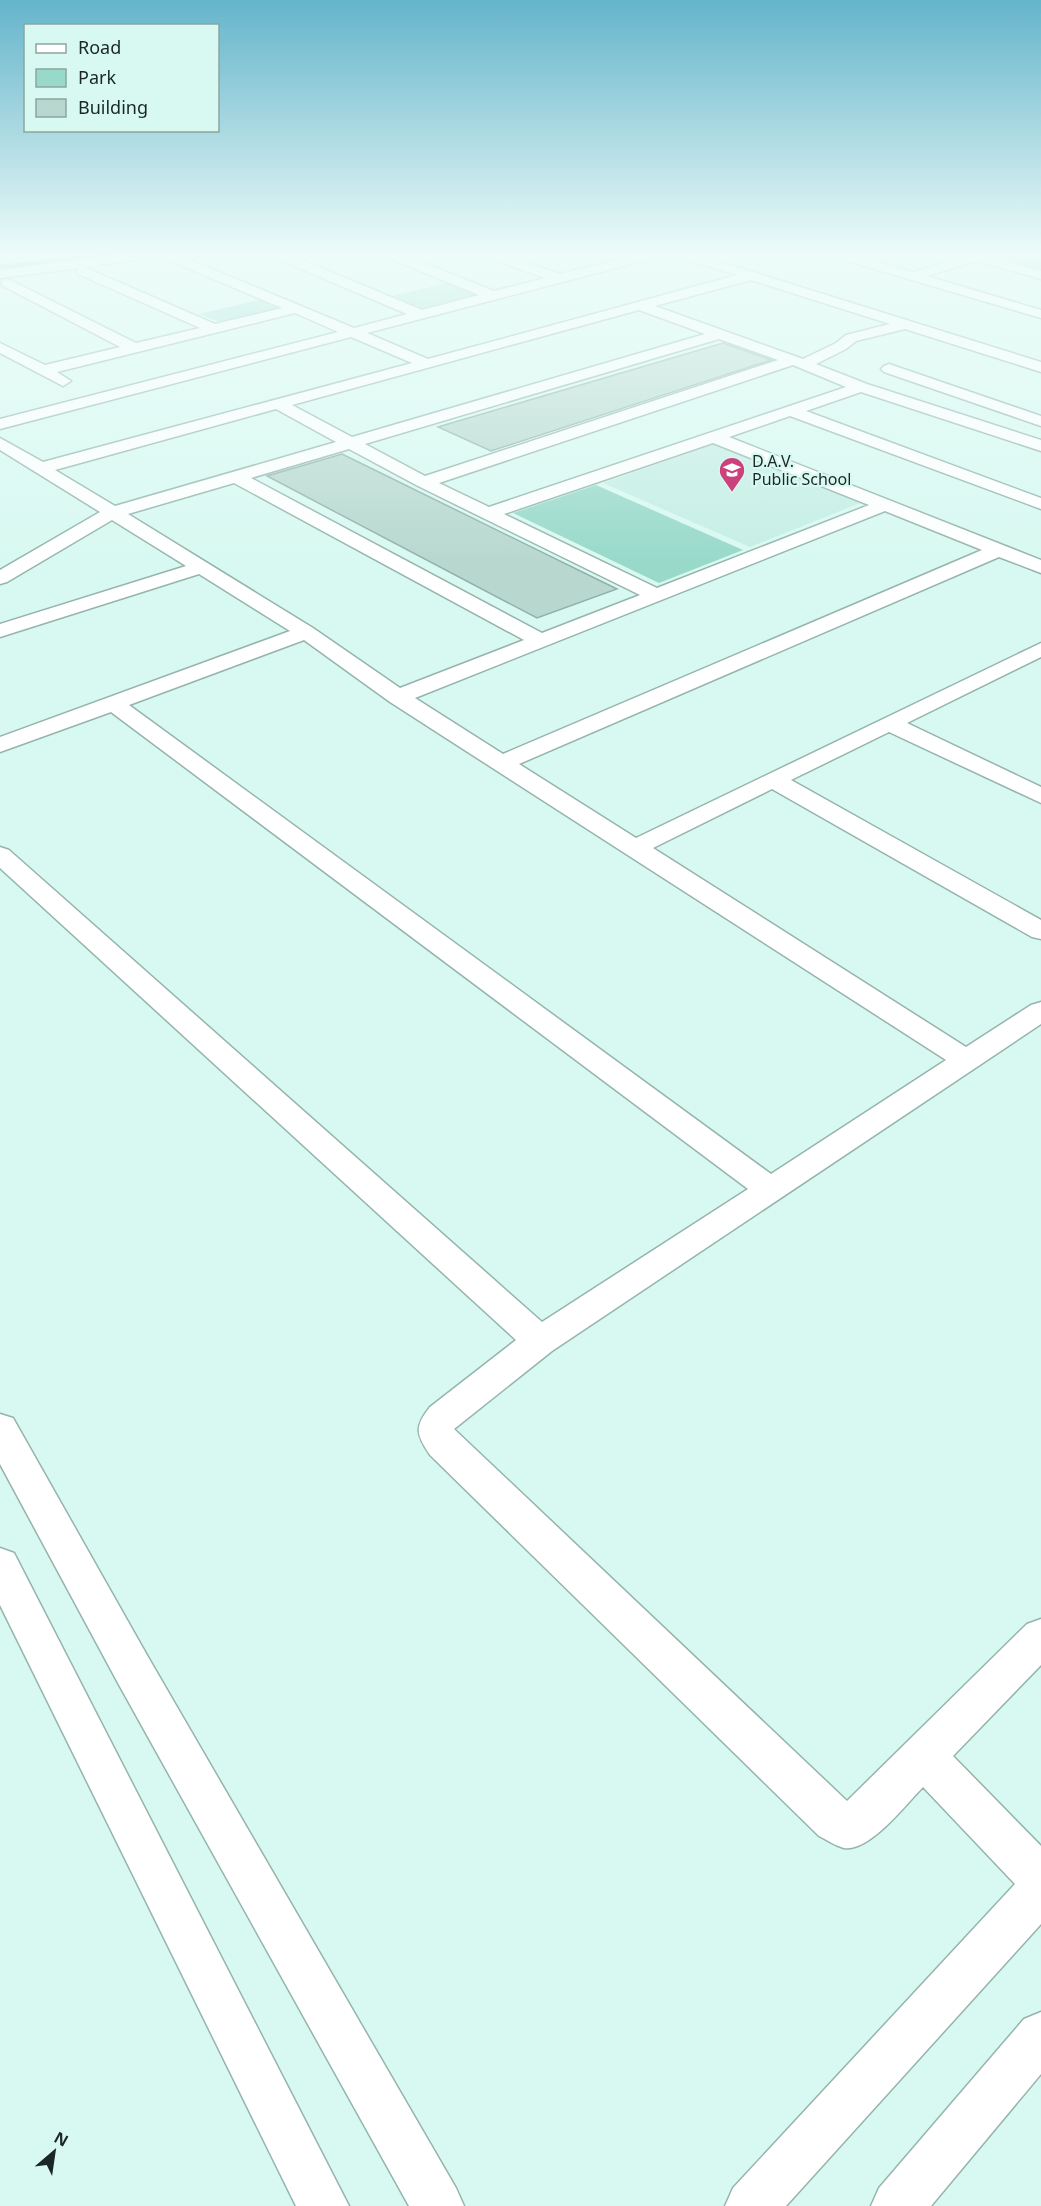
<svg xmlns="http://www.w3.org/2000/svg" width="1041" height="2206" font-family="'Noto Sans',sans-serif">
  <rect width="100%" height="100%" fill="#d8f9f1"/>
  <polygon fill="#c5eee4" points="715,444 863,502 750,547 603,483"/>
  <g fill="#98d9ca">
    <polygon points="1002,254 1041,254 1041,272 989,258"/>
    <polygon points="448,283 478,294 420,309 391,296"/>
    <polygon points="259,300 281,310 222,323 199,314"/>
    <polygon points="596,485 743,550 659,583 513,513"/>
  </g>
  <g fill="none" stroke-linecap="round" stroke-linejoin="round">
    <polyline stroke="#3fb39d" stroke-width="4.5" points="0,267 118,254"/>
  </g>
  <g fill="#b8d8cf" stroke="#91b0a9" stroke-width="1.5">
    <polygon points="723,343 771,360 491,451 438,427"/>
    <polygon points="342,454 395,480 617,589 537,618 267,476"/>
  </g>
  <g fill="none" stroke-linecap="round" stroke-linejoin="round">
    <g stroke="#95b4ac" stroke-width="3">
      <g id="minor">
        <path d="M128,254h48l178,74 53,-14 -134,-57 -1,-3h16l134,56 57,-15 -93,-38 -1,-3h17l92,37 51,-13 -60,-21 -1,-3h17l59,20 80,-20h21l-2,3 -292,76 61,26 309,-84 -59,-18 -2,-3h19l346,108v10l-136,-43 -49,12 -10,8 -30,15 51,20 174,56v11l-180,-59 -55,19 235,87v11l-251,-93 -61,21 312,123v13l-42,-16 -480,207 117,74 405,-195v14l-134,66 134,64v16l-152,-71 -98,48 250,140v19l-9,-2 -260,-148 -119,59 313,199 65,-42 10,-3v22l-489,327 -98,78 393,372 180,-177 14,-5v46l-88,91 88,90v78l-255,282h-61l8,-18 282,-304 -92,-97c-17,17 -53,65 -79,61 -8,-2 -17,-8 -25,-12l-389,-381c-14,-21 -16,-28 0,-48l86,-67 -516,-472v-21l9,3 533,472 206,-133 -637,-477 -111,40v-15l290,-106 -91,-57 -199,63v-13l186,-58 -74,-46 -105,62 -7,2v-14l100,-58 -100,-62v-12l43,24 369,-99 -61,-26 -351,92v-10l338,-87 -43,-19 -238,59 14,9 -8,5 -63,-33v-10l45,22 75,-18 -117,-61 -2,-3 2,-3 5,-1 128,64 64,-15 -122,-54 -2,-3 4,-3 -80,10v-8zM161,256v1l121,51 -67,16 -131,-57zM751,280l139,44 -44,11 -10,8 -33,16 -148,-53zM639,310l66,24 -353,103 -60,-32zM719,339l59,21 -353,116 -60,-32zM793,365l53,22 -357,120 -50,-24zM276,409l60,33 -221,64 -60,-36zM713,443l156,62 -212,83 -153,-74zM349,449l69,37 222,109 -98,38 -291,-155zM234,483l290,157 -124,48 -87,-60 -185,-114zM885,511l97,39 -479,204 -88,-56zM304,640l86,62 556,358 -175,114 -642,-469z"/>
        <polygon points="831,254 851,254 913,272 974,254 995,254 992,257 1041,271 1041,279 977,261 927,276 1041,310 1041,318 833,257"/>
        <polygon points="889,364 1041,416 1041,426 884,372 881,369 884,366"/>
        <polygon points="0,1414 13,1418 148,1657 456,2188 464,2206 409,2206 118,1683 0,1464"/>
        <polygon points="0,1548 14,1553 349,2206 296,2206 0,1605"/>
        <polygon points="1041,2012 1041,2074 931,2206 871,2206 879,2188 1024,2019"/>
      </g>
    </g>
    <use href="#minor" fill="#fff" fill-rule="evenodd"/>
  </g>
  <linearGradient id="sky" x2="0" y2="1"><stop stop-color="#64b4ca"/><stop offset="0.45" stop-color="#edfcf9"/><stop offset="1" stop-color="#edfcf9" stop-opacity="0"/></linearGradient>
  <rect width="1041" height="563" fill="url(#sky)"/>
  <defs>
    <g id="school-pin" transform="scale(1.35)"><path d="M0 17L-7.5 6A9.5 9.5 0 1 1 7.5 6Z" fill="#ca417c" stroke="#d8f9f1"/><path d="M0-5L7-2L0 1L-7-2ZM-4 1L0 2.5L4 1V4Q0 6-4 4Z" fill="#fff"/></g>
  </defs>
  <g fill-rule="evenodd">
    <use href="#school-pin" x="732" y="470"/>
  </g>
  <g text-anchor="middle" stroke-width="4.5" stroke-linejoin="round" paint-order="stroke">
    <g font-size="16" fill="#1b2724" stroke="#d8f9f1" text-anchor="start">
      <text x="752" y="467">D.A.V.<tspan x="752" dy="18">Public School</tspan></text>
    </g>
  </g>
  <rect x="24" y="24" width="195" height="108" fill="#d8f9f1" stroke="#8ca59f" stroke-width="1.5"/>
  <rect x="36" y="44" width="30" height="9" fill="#ffffff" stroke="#8ca59f" stroke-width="1.5"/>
  <text x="78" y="54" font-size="18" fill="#1b2724">Road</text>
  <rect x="36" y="69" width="30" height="18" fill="#98d9ca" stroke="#8ca59f" stroke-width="1.5"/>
  <text x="78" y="84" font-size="18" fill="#1b2724">Park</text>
  <rect x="36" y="99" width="30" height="18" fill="#b8d8cf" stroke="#8ca59f" stroke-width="1.5"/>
  <text x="78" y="114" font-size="18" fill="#1b2724">Building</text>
  <g transform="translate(54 2152) rotate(29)" stroke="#d8f9f1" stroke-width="4.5" paint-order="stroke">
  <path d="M0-4.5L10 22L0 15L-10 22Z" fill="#1b2724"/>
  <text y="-9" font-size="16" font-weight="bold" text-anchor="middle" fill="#1b2724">N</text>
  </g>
</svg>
